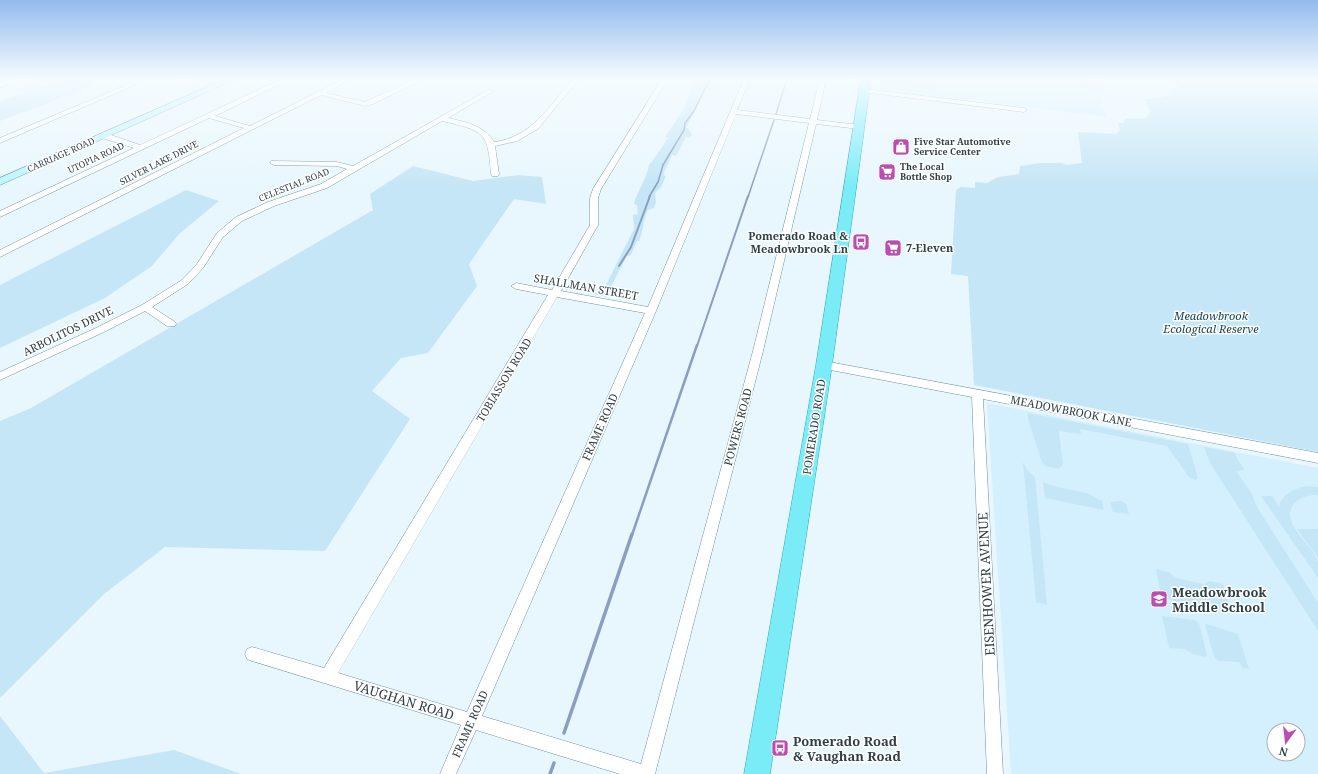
<svg xmlns="http://www.w3.org/2000/svg" width="1318" height="774" font-family="'Noto Serif',serif">
  <rect width="100%" height="100%" fill="#e8f7fe"/>
  <g fill="#d4f0fe" fill-rule="evenodd">
    <polygon points="880,79 1093,79 1107,117 878,89"/>
    <path d="M987,403l331,65v306h-307zM1274,730h24v24h-24z"/>
  </g>
  <g fill="#c5e6f6">
    <polygon points="55,79 100,79 75,93 0,121 0,101 49,84"/>
    <path d="M701,79h12l-2,2 3,2 -3,7 -5,-1 -20,39h2l4,7 -3,3 -3,-1 -10,19 -4,-1 -9,20 3,1 -5,11 -6,6 1,9 -2,6 -6,2c-6,12 -4,20 -9,31h-2l-6,14 -4,1 -21,40 1,1 -25,-6 16,2 5,-2 31,-62 -1,-14 5,-1 -1,-9 -3,-1c4,-15 13,-25 15,-40l2,-1 17,-25 -3,-1 18,-27 11,-25z"/>
    <polygon points="885,79 933,79 934,92 929,93 882,88"/>
    <polygon points="1045,79 1086,79 1087,87 1053,83"/>
    <path d="M1174,79h144v373l-344,-67 -6,-109 -17,-2 5,-84 5,-3 14,1v-6l12,1 11,-6 21,-3 1,-8 20,-3h22l4,2 16,-2 -4,-31 38,2 4,-4 -2,-7h5l3,-4 20,-1 5,-6 -8,-13c14,-1 25,-1 36,-11z"/>
    <polygon points="413,166 473,181 518,175 542,177 546,204 514,199 469,264 477,286 428,353 401,358 372,391 410,419 325,551 165,547 104,594 0,698 0,421 31,408 373,210 370,194"/>
    <polygon points="186,190 219,201 179,234 152,266 105,298 0,348 0,285"/>
    <polygon points="1028,413 1188,444 1198,478 1195,480 1189,477 1167,446 1080,429 1081,434 1059,431 1063,465 1058,469 1045,466 1042,462 1028,419"/>
    <polygon points="1204,447 1235,453 1238,460 1245,470 1236,471 1252,494 1257,507 1318,603 1318,631 1210,463"/>
    <polygon points="1023,462 1027,470 1035,477 1047,605 1036,602"/>
    <polygon points="1043,482 1057,487 1087,493 1102,501 1104,510 1045,498"/>
    <path d="M1307,486l11,1v8c-9,0 -19,2 -25,10 -13,19 21,41 25,57 0,5 0,11 0,16l-57,-82h11l7,10c4,-13 14,-17 28,-20z"/>
    <polygon points="1122,501 1126,504 1129,514 1113,512 1110,502"/>
    <polygon points="1297,529 1318,529 1318,558"/>
    <polygon points="1156,569 1168,572 1177,578 1203,584 1210,581 1223,584 1229,604 1224,604 1228,612 1199,610 1166,598 1166,591 1160,590"/>
    <polygon points="1162,616 1195,620 1199,623 1207,655 1205,657 1193,654 1184,649 1169,648"/>
    <polygon points="1207,624 1238,634 1249,669 1243,668 1239,662 1218,661 1214,657 1205,625"/>
    <polygon points="0,716 44,773 174,750 241,774 0,774"/>
  </g>
  <g fill="none" stroke-linecap="round" stroke-linejoin="round">
    <g stroke="#8b9dc0" stroke-width="1.5">
      <polyline points="776,114 787,79"/>
      <polyline points="649,197 658,182 663,165 684,130 685,123 694,111 710,79"/>
      <polyline points="748,197 774,120"/>
    </g>
    <g stroke="#8b9dc0" stroke-width="2">
      <polyline points="619,266 631,247 650,196"/>
      <polyline points="697,346 748,196"/>
    </g>
    <polyline stroke="#8b9dc0" stroke-width="2.5" points="632,535 697,345"/>
    <g stroke="#8b9dc0" stroke-width="3.5">
      <polyline points="564,733 632,534"/>
      <polyline points="550,774 554,763"/>
    </g>
    <g stroke="#6d92a2" stroke-width="1">
      <g id="street">
        <polygon points="11,79 20,79 0,87 0,83"/>
        <polygon points="135,79 143,79 128,88 0,143 0,138 124,86"/>
        <polygon points="282,79 290,79 215,116 250,126 343,79 351,79 326,93 365,102 415,79 423,79 373,104 365,106 321,95 0,257 0,250 244,128 209,118 0,217 0,211 134,148 102,138 102,134 108,134 140,145"/>
        <path d="M573,79h6l-41,50 -21,12 -22,5 4,28 -1,2h-6l-1,-2c-3,-43 -7,-43 -49,-53l-115,67 -53,18 -32,15 -19,16 -20,31 -15,16 -36,23 23,15 1,2 -1,2h-8l-22,-15 -41,21 -104,48v-8l96,-44 46,-23 40,-25 15,-16 20,-31 19,-16 32,-15 53,-18 26,-15 -10,-3 -63,-1 -4,-2 1,-2 66,1 16,4 137,-77 3,2 -1,1 -44,26c17,4 36,7 46,24 37,-4 56,-37 79,-63z"/>
        <path d="M662,79h6l-67,110 -3,9v27l-37,66 87,16 96,-228h6l-13,31 73,9 10,-40h6l-9,41 43,5 4,2 -4,2 -44,-5 -53,227 -108,423h-35l-144,-44 -20,44h-16l21,-49 -209,-64 -5,-2 -2,-5 2,-5 5,-2 72,21 224,-373 -32,-6 -5,-3 5,-3 36,7 38,-65v-27l3,-9zM736,114l73,9 -56,228 -112,413 -159,-48 174,-405zM557,297l88,16 -178,399 -129,-39z"/>
        <polygon points="865,89 1024,108 1027,110 1024,112 863,92 862,91"/>
        <polygon points="824,361 1318,453 1318,463 983,399 1003,774 987,774 972,397 820,368 819,365 820,362"/>
      </g>
    </g>
    <g stroke="#6d92a2" stroke-width="1">
      <polygon id="secondary" points="225,79 236,79 0,185 0,178"/>
    </g>
    <g stroke="#26a8b7" stroke-width="1">
      <polygon id="primary" points="861,79 871,79 832,365 770,774 744,774 816,365"/>
    </g>
    <use href="#street" fill="#fff" fill-rule="evenodd"/>
    <use href="#secondary" fill="#bcf6fc" fill-rule="evenodd"/>
    <use href="#primary" fill="#7aecf8" fill-rule="evenodd"/>
  </g>
  <linearGradient id="sky" x2="0" y2="1"><stop stop-color="#93bbed"/><stop offset="0.42" stop-color="#f5fbff"/><stop offset="1" stop-color="#f5fbff" stop-opacity="0"/></linearGradient>
  <rect width="1318" height="187" fill="url(#sky)"/>
  <defs>
    <g id="shop-square" transform="scale(0.9)"><rect x="-9" y="-9" width="18" height="18" rx="4" fill="#ba4eaf" stroke="#fff"/><path d="M-5-2.5h2.3a2.7 3.5 0 0 1 5.4 0H5L5.5 6h-11ZM-1.5-2.5h3a1.5 2.3 0 0 0-3 0Z" fill="#fff"/></g>
    <g id="supermarket-square" transform="scale(0.9)"><rect x="-9" y="-9" width="18" height="18" rx="4" fill="#ba4eaf" stroke="#fff"/><path d="M-6-5.5h2.5l.6 2H6L4.5 2H-2.5L-4.4-4H-6ZM-1.5 3.2a1.3 1.3 0 1 0 .1 0ZM3 3.2a1.3 1.3 0 1 0 .1 0Z" fill="#fff"/></g>
    <g id="bus-square" transform="scale(0.9)"><rect x="-9" y="-9" width="18" height="18" rx="4" fill="#ba4eaf" stroke="#fff"/><path d="M-5-6H5V4H4V6H2V4H-2V6H-4V4H-5ZM-3.5-4V0h7V-4ZM-3.5 1.2v1.5H-2V1.2ZM2 1.2v1.5H3.5V1.2Z" fill="#fff"/></g>
    <g id="school-square" transform="scale(0.9)"><rect x="-9" y="-9" width="18" height="18" rx="4" fill="#ba4eaf" stroke="#fff"/><path d="M0-5L7-2L0 1L-7-2ZM-4 1L0 2.5L4 1V4Q0 6-4 4Z" fill="#fff"/></g>
  </defs>
  <g fill-rule="evenodd">
    <use href="#shop-square" x="901" y="147"/>
    <use href="#supermarket-square" x="887" y="172"/>
    <use href="#bus-square" x="861" y="242"/>
    <use href="#supermarket-square" x="893" y="248"/>
    <use href="#school-square" x="1159" y="599"/>
    <use href="#bus-square" x="780" y="748"/>
  </g>
  <g text-anchor="middle" stroke-width="3" stroke-linejoin="round" paint-order="stroke">
    <g font-size="9" font-weight="bold" fill="#2f3f46" stroke="#fff" text-anchor="start">
      <text x="914" y="145">Five Star Automotive<tspan x="914" dy="10">Service Center</tspan></text>
      <text x="900" y="170">The Local<tspan x="900" dy="10">Bottle Shop</tspan></text>
    </g>
    <g font-size="9" fill="#2f3f46" stroke="#fff">
      <text transform="translate(61 155) rotate(-24)" y="3">CARRIAGE ROAD</text>
      <text transform="translate(96 158) rotate(-25)" y="3">UTOPIA ROAD</text>
      <text transform="translate(159 163) rotate(-27)" y="3">SILVER LAKE DRIVE</text>
      <text transform="translate(294 185) rotate(-22)" y="3">CELESTIAL ROAD</text>
    </g>
    <g font-size="11" font-weight="bold" fill="#2f3f46" stroke="#fff" text-anchor="end">
      <text x="848" y="240">Pomerado Road &amp;<tspan x="848" dy="13">Meadowbrook Ln</tspan></text>
      <text x="906" y="252" text-anchor="start">7-Eleven</text>
    </g>
    <g font-size="11" fill="#2f3f46" stroke="#fff">
      <text transform="translate(586 287) rotate(10)" y="4">SHALLMAN STREET</text>
      <text transform="translate(68 331) rotate(-26)" y="4">ARBOLITOS DRIVE</text>
      <text transform="translate(504 380) rotate(-59)" y="4">TOBIASSON ROAD</text>
      <text transform="translate(1071 411) rotate(11)" y="4">MEADOWBROOK LANE</text>
      <text transform="translate(600 427) rotate(-66)" y="4">FRAME ROAD</text>
      <text transform="translate(738 427) rotate(-75)" y="4">POWERS ROAD</text>
      <text transform="translate(814 427) rotate(-81)" y="4">POMERADO ROAD</text>
      <text transform="translate(470 724) rotate(-66)" y="4">FRAME ROAD</text>
    </g>
    <g font-size="11" font-style="italic" fill="#0d3e4f" stroke="#fff">
      <text x="1211" y="320">Meadowbrook<tspan x="1211" dy="13">Ecological Reserve</tspan></text>
    </g>
    <g font-size="13" fill="#2f3f46" stroke="#fff">
      <text transform="translate(986 584) rotate(-93)" y="5">EISENHOWER AVENUE</text>
      <text transform="translate(404 700) rotate(17)" y="5">VAUGHAN ROAD</text>
    </g>
    <g font-size="13" font-weight="bold" fill="#2f3f46" stroke="#fff" text-anchor="start">
      <text x="1172" y="597">Meadowbrook<tspan x="1172" dy="15">Middle School</tspan></text>
      <text x="793" y="746">Pomerado Road<tspan x="793" dy="15">&amp; Vaughan Road</tspan></text>
    </g>
  </g>
  <g transform="translate(1286 742) rotate(195)"><circle r="19" fill="#ffffff" stroke="#acb2b5"/>
  <path d="M0-3L7 15L0 10L-7 15Z" fill="#ba4eaf"/>
  <text y="-6" font-size="11" font-weight="bold" text-anchor="middle" fill="#2f3f46">N</text>
  </g>
</svg>
